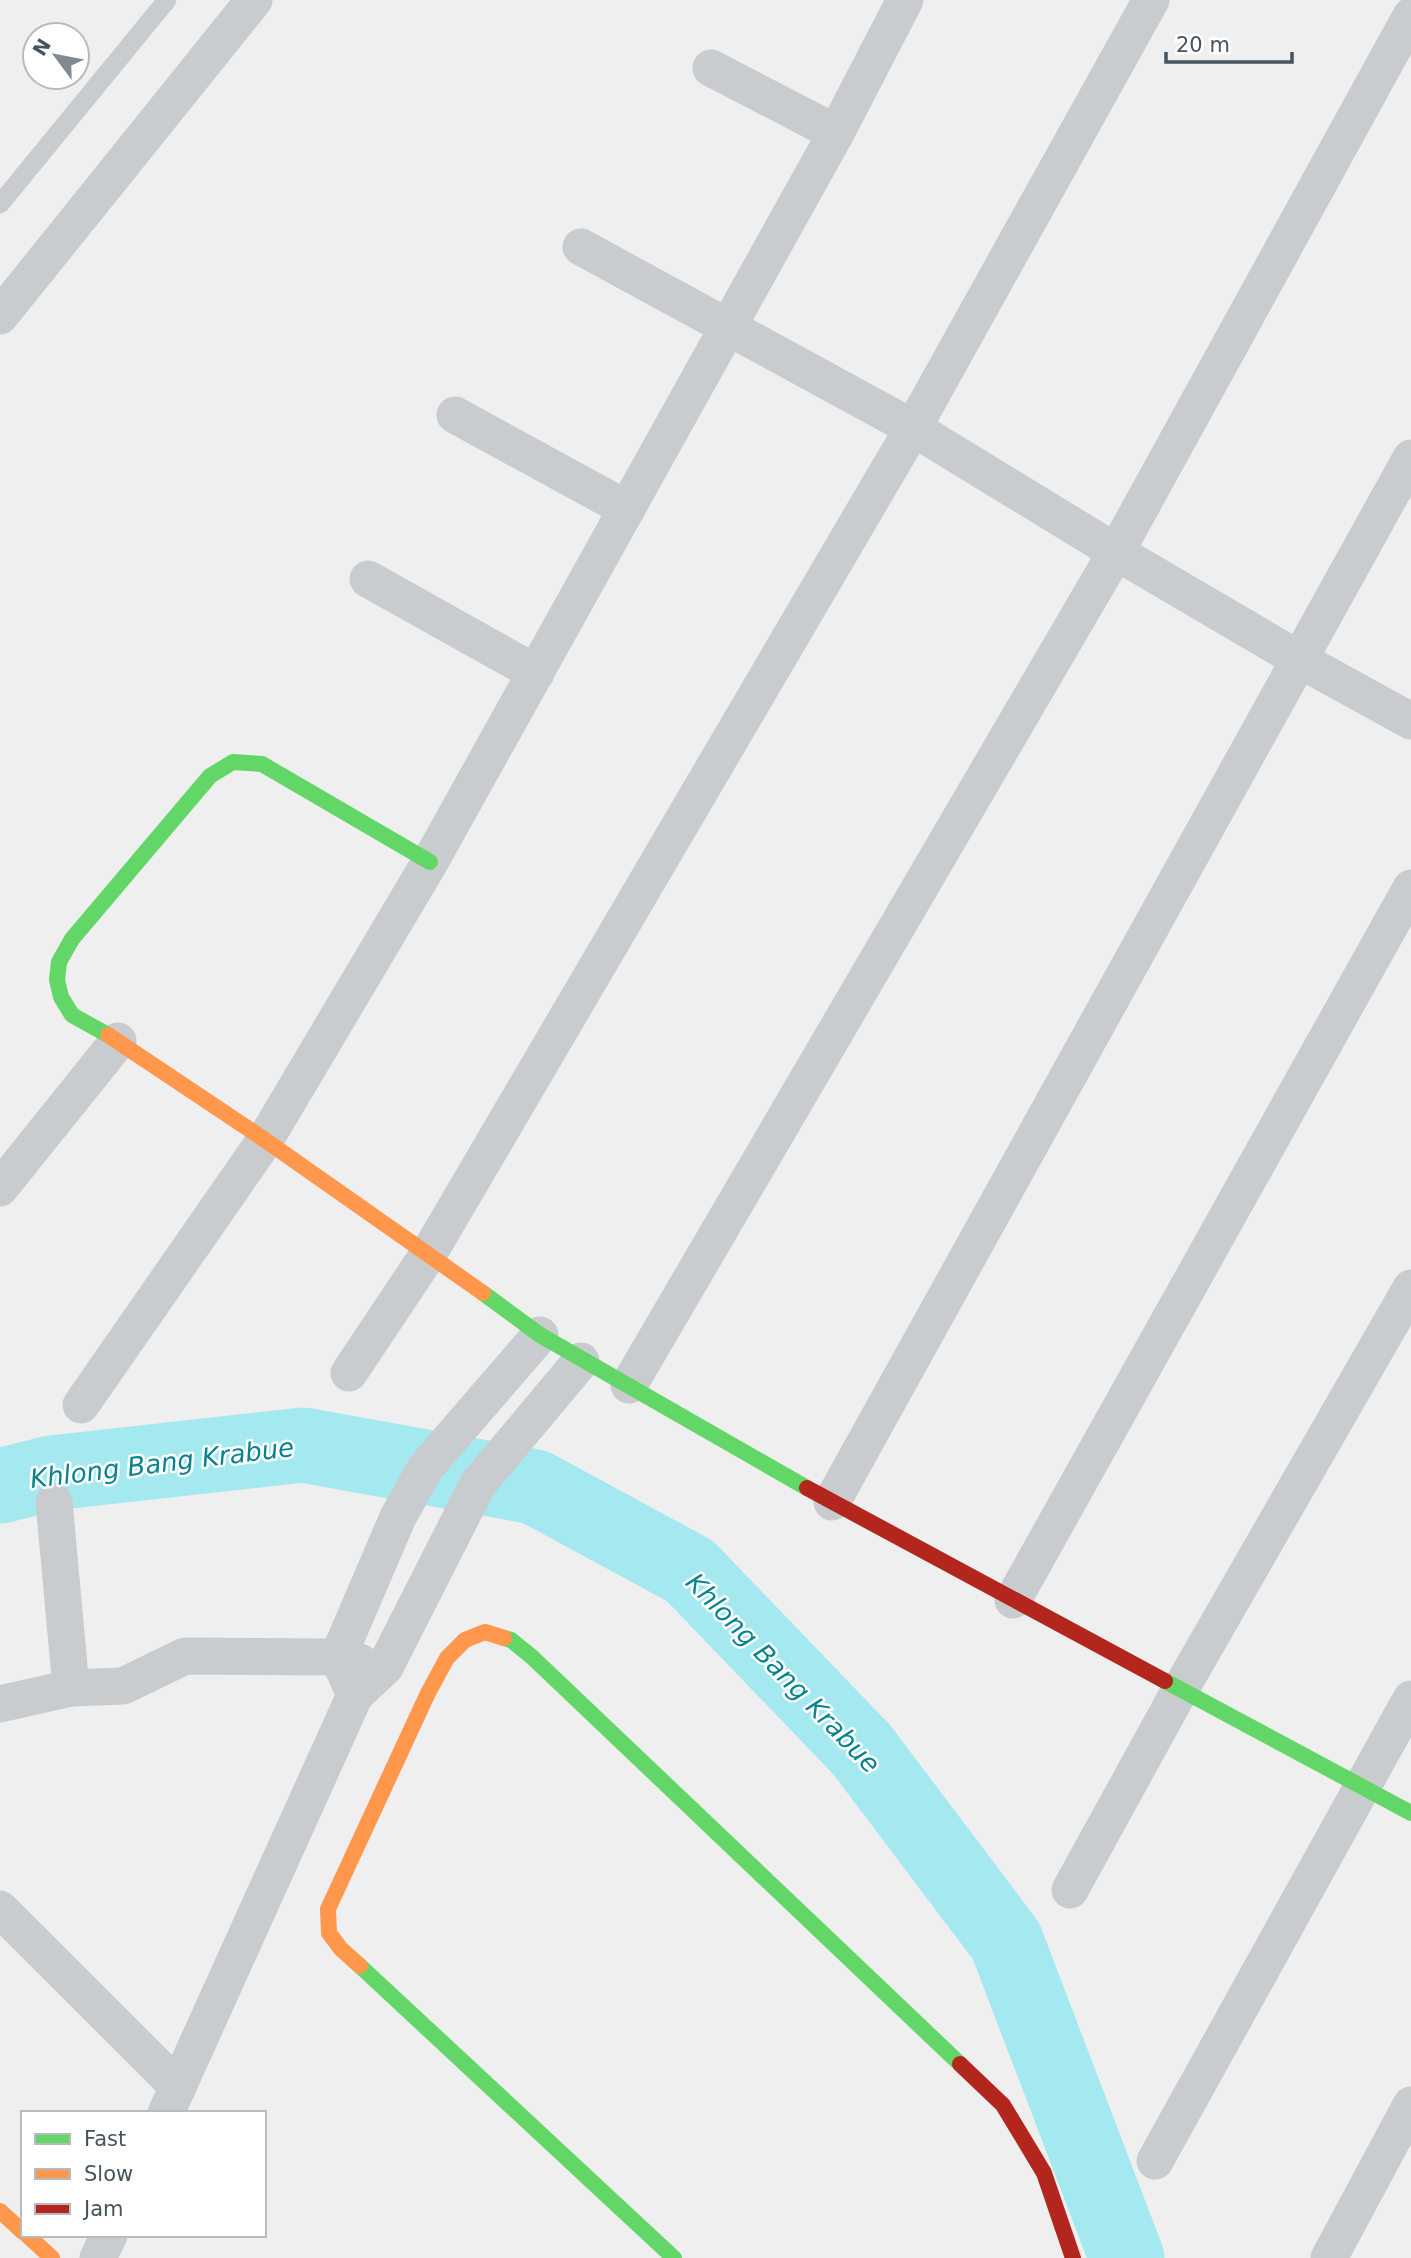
<svg xmlns="http://www.w3.org/2000/svg" width="1411" height="2258" font-family="'DejaVu Sans',sans-serif">
  <rect width="100%" height="100%" fill="#f0efef"/>
  <g fill="none" stroke-linecap="round" stroke-linejoin="round">
    <polyline stroke="#a4e9f0" stroke-width="75" points="0,1486 52,1473 303,1445 535,1487 690,1571 862,1750 1006,1941 1127,2258"/>
    <polyline stroke="#c8ccce" stroke-width="19" points="0,204 167,0"/>
    <g stroke="#c8ccce" stroke-width="37">
      <polyline points="711,68 836,133"/>
      <polyline points="581,247 913,428 1116,552 1300,660 1411,721"/>
      <polyline points="0,316 254,0"/>
      <polyline points="455,415 627,509"/>
      <polyline points="368,579 536,673"/>
      <polyline points="0,1188 118,1041"/>
      <polyline points="349,1373 429,1253 913,428 1151,0"/>
      <polyline points="629,1385 1116,552 1411,16"/>
      <polyline points="81,1405 265,1140 430,862 836,133 905,0"/>
      <polyline points="54,1502 71,1688"/>
      <polyline points="832,1502 1411,458"/>
      <polyline points="1013,1600 1411,888"/>
      <polyline points="355,1695 338,1657 398,1517 426,1467 540,1335"/>
      <polyline points="0,1704 71,1688 123,1686 185,1656 338,1657 360,1662"/>
      <polyline points="1070,1890 1180,1690 1411,1288"/>
      <polyline points="0,1909 178,2087"/>
      <polyline points="166,2113 355,1695 385,1667 478,1484 581,1361"/>
      <polyline points="1155,2161 1411,1699"/>
      <polyline points="98,2258 109,2235"/>
      <polyline points="1329,2258 1411,2105"/>
    </g>
    <g stroke="#63d668" stroke-width="16">
      <polyline points="108,1035 72,1015 61,997 57,980 59,962 72,939 210,776 233,762 262,764 430,862"/>
      <polyline points="483,1293 540,1335 807,1488"/>
      <polyline points="504,1638 511,1640 532,1657 960,2064"/>
      <polyline points="1165,1681 1411,1813"/>
      <polyline points="360,1966 674,2258"/>
    </g>
    <g stroke="#ff974d" stroke-width="16">
      <polyline points="108,1035 265,1140 483,1293"/>
      <polyline points="360,1966 341,1949 329,1933 328,1909 428,1693 447,1658 465,1640 485,1632 504,1638"/>
      <polyline points="0,2211 23,2232"/>
      <polyline points="27,2235 52,2258"/>
    </g>
    <g stroke="#b3261e" stroke-width="16">
      <polyline points="807,1488 1165,1681"/>
      <polyline points="960,2064 1003,2105 1044,2173 1073,2258"/>
    </g>
  </g>
  <g text-anchor="middle" stroke-width="5" stroke-linejoin="round" paint-order="stroke">
    <g font-size="26" font-style="italic" fill="#078390" stroke="#fff">
      <text transform="translate(162 1463) rotate(-7)" y="9">Khlong Bang Krabue</text>
      <text transform="translate(783 1673) rotate(46)" y="9">Khlong Bang Krabue</text>
    </g>
  </g>
  <rect x="21" y="2111" width="245" height="126" fill="#ffffff" stroke="#b5bbbe" stroke-width="2"/>
  <rect x="35" y="2134" width="35" height="10" fill="#63d668" stroke="#b5bbbe" stroke-width="2"/>
  <text x="84" y="2146" font-size="21" fill="#45545d">Fast</text>
  <rect x="35" y="2169" width="35" height="10" fill="#ff974d" stroke="#b5bbbe" stroke-width="2"/>
  <text x="84" y="2181" font-size="21" fill="#45545d">Slow</text>
  <rect x="35" y="2204" width="35" height="10" fill="#b3261e" stroke="#b5bbbe" stroke-width="2"/>
  <text x="84" y="2216" font-size="21" fill="#45545d">Jam</text>
  <g transform="translate(56 56) rotate(302)"><circle r="33" fill="#ffffff" stroke="#b5bbbe" stroke-width="2"/>
  <path d="M0-5L12 26L0 18L-12 26Z" fill="#818a90"/>
  <text y="-10" font-size="19" font-weight="bold" text-anchor="middle" fill="#45545d">N</text>
  </g>
  <path d="M1166 52v10h126v-10" fill="none" stroke="#45545d" stroke-width="3.5"/>
  <text x="1176" y="52" font-size="21" fill="#45545d" stroke="#ffffff" stroke-width="5" paint-order="stroke">20 m</text>
</svg>
